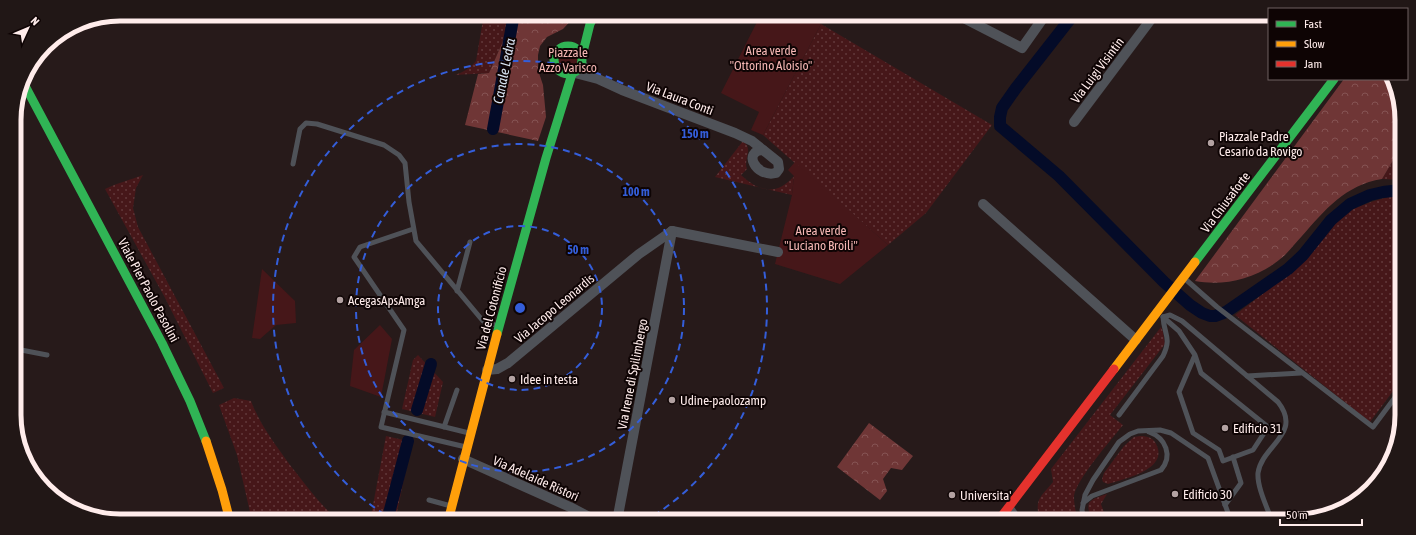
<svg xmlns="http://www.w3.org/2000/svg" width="1416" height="535" font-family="'Asap Condensed',sans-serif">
  <defs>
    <pattern id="grass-dots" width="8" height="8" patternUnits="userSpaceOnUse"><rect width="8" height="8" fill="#461719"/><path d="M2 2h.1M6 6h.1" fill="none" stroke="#62393b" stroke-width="1.8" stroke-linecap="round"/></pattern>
    <pattern id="forest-crowns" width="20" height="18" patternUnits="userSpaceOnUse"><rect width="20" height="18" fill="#6f3636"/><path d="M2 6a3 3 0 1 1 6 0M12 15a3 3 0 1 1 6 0" fill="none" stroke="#855353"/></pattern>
  </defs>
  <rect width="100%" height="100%" fill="#271a1a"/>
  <g fill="url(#grass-dots)">
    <path d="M484,14h27l-4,18 -18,41 -34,2c9,-3 15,-7 21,-14z"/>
    <polygon points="821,24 992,125 926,213 888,245 763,135"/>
    <path d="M743,141c11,8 0,18 4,28l-6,6c18,17 36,21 53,1l-2,19 -77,-18z"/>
    <polygon points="1401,147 1401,180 1382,179"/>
    <path d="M143,175l-7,13 -3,20 5,19 86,161 -11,5 -49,-97 -59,-107c12,-6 25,-9 38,-14z"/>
    <polygon points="1392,196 1401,196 1402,379 1370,422 1235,315 1295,269 1342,216 1355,208 1374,201"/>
    <path d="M1161,327l2,5 2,12 -55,71 13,10c-12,15 -47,55 -49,71 0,9 2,17 4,25h-38c-6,-22 0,-23 13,-39l-2,-13z"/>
    <polygon points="418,355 443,382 435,417 402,409 413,360"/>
    <path d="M234,398l17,3c9,24 24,43 39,64 15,19 30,40 49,56h-87l-15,-66 -18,-50z"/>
    <polygon points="386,436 412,442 395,521 370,521"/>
    <path d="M1140,436c8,0 14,2 17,10 10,24 -33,33 -49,38l-5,-2 -1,-3 2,-6 20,-27 10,-9z"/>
    <path d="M1107,494l-6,10 6,17h-15c-7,-20 -5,-20 15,-27z"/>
  </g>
  <g fill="url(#forest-crowns)">
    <polygon points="511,14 577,14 563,29 547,37 540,46 538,55 538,70 543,85 546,117 538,141 465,125 478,74 489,73 507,32"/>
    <path d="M1344,79h45l12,27v41l-19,32c-37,6 -57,31 -80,57 -6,6 -11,13 -17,19 -24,22 -58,32 -90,26z"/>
    <polygon points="869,423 913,456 902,470 891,468 883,479 887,491 880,500 837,467"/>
  </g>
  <g fill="#461719">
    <polygon points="761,14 804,14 821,24 763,135 751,130 759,112 721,93"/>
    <circle cx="568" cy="60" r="14"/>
    <polygon points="795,162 888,245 840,284 775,264 792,195 794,176 788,170"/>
    <polygon points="262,269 295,301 296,323 276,325 260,339 252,338"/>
    <polygon points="380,325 392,339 381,397 350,386 354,350"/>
  </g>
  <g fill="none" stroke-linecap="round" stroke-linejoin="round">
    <g stroke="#040b28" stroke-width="12">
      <polyline points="1074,14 1016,88 1002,108 1000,117 1000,126 1059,176 1164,282 1190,305 1202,313 1210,316 1215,316 1226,312 1288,269 1303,255 1331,220 1350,204 1370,195 1383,192 1401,190"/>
      <polyline points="493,129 514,14"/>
      <polyline points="417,410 431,364"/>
      <polyline points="387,521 408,441"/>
    </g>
    <g stroke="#4f5258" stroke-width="5">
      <polyline points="293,164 300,129 306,123 317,124 384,145 399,155 405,163 409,202 416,241 483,321 498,326"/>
      <polyline points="413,229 360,247 354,257 404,330 381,427 466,447"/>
      <polyline points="1184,278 1217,307 1373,427 1402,388"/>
      <polyline points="457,291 470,242"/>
      <polyline points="1163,317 1179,331 1195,355 1179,392 1193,433 1219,450 1223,461 1253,450 1268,427 1201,373 1195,355"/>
      <polyline points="16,349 47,355"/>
      <polyline points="1247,376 1301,373"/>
      <polyline points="384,412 469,433"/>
      <path d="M1119,415l44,-59c9,-19 1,-21 0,-39l7,-2 12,6 96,81c25,32 -16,43 -20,71 -1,14 9,34 14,48"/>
      <polyline points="444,427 457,390"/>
      <polyline points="429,500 451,506"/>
      <path d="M1083,503l9,-7 69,-26c12,-14 5,-32 -12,-38"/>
      <polyline points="1225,505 1241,483 1233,457"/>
      <polyline points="1011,507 1021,521"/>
      <polyline points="1084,521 1082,510 1085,495 1093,480 1119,442 1130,434 1138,431 1160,430 1171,433 1208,458 1231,521"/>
    </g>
    <g stroke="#4f5258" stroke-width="10">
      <polyline points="956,14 1022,48 1046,14"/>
      <polyline points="582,65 595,76"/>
      <polyline points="575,73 598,79 622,90 735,133 752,141 763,150"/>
      <polyline points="1074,122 1155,14"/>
      <path d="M763,150l15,12 1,7 -3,4c-20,5 -34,-22 -13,-23z"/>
      <polyline points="983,204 1136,340"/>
      <polyline points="672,231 778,252"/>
      <polyline points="487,370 497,369 508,363 639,254 672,231"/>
      <polyline points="463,459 570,507 597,521"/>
      <polyline points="617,521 672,231"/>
    </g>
    <g stroke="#30b455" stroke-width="9">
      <circle cx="568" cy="60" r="14"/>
      <polyline points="582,56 590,24 595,14"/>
      <polyline points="23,82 162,343 190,401 206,441"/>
      <polyline points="1195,262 1334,79"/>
      <polyline points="497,334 546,158 572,74"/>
    </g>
    <g stroke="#ff9f0a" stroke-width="9">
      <polyline points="1114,369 1195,262"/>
      <polyline points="206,441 222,490 230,521"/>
      <polyline points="448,521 497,334"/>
    </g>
    <polyline stroke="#e5322d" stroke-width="9" points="998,521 1114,369"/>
  </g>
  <g fill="none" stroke="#345eda" stroke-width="2" stroke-dasharray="7 5">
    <circle cx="520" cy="308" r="82"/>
    <circle cx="520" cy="308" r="164"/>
    <path d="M395 521A247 247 0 1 1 645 521"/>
  </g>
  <g fill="#b3a2a2" stroke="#0e0404" stroke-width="1.5">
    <circle cx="1211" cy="143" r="4"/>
    <circle cx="340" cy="300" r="4"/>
    <circle cx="512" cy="379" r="4"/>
    <circle cx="672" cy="400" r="4"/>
    <circle cx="1225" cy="428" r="4"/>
    <circle cx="1175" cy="494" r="4"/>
    <circle cx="952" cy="495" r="4"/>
  </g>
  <g text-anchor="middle" stroke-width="4" stroke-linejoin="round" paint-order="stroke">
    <g font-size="13" fill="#f4b6b3" stroke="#0e0404">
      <text x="771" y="55">Area verde<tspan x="771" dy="15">"Ottorino Aloisio"</tspan></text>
      <text x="568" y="57">Piazzale<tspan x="568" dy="15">Azzo Varisco</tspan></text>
      <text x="821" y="235">Area verde<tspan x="821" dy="15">"Luciano Broili"</tspan></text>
    </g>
    <g font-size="13" fill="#ffeceb" stroke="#0e0404">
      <text transform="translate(1097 70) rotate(-53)" y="5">Via Luigi Visintin</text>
      <text transform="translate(680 98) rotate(21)" y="5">Via Laura Conti</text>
      <text transform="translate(1225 202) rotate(-53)" y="5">Via Chiusaforte</text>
      <text transform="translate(149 290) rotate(62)" y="5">Viale Pier Paolo Pasolini</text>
      <text transform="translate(491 308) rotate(-75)" y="5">Via del Cotonificio</text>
      <text transform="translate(554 308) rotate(-40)" y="5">Via Jacopo Leonardis</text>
      <text transform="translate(632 374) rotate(-79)" y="5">Via Irene di Spilimbergo</text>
      <text transform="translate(536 478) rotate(24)" y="5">Via Adelaide Ristori</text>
    </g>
    <g font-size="13" fill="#ffeceb" stroke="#0e0404" text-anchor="start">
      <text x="1219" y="141">Piazzale Padre<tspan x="1219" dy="15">Cesario da Rovigo</tspan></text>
      <text x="348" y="305">AcegasApsAmga</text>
      <text x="520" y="384">Idee in testa</text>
      <text x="680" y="405">Udine-paolozamp</text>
      <text x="1233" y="433">Edificio 31</text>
      <text x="1183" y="499">Edificio 30</text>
      <text x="960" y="500">Universita'</text>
    </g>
    <g font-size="14" font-style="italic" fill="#d8e4f3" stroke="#0e0404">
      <text transform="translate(504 71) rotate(-79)" y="5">Canale Ledra</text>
    </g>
  </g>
  <path d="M0 0H1416V535H0ZM120 21H1296A99 99 0 0 1 1395 120V415A99 99 0 0 1 1296 514H120A99 99 0 0 1 21 415V120A99 99 0 0 1 120 21Z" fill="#211716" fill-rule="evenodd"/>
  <path fill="none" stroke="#ffeceb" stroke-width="5" d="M120 21H1296A99 99 0 0 1 1395 120V415A99 99 0 0 1 1296 514H120A99 99 0 0 1 21 415V120A99 99 0 0 1 120 21Z"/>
  <circle cx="520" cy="308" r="6" fill="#345eda" stroke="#0e0404" stroke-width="2"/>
  <g font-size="12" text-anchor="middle" font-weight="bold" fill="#345eda" stroke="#0e0404" stroke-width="4" stroke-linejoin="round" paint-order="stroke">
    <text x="695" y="138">150 m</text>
    <text x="636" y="196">100 m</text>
    <text x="578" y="254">50 m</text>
  </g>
  <rect x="1268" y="8" width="140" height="72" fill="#0e0404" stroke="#6e6160"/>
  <rect x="1276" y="21" width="20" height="6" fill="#30b455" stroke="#6e6160"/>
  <text x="1304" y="28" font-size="12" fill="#ffeceb">Fast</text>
  <rect x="1276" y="41" width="20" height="6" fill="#ff9f0a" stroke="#6e6160"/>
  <text x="1304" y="48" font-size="12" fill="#ffeceb">Slow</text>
  <rect x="1276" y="61" width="20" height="6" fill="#e5322d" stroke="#6e6160"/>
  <text x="1304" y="68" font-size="12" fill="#ffeceb">Jam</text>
  <g transform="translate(28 28) rotate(46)" stroke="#0e0404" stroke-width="3" paint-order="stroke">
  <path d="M0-3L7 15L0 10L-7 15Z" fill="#ffeceb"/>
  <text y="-6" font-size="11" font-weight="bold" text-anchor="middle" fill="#ffeceb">N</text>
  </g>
  <path d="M1280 519v6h82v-6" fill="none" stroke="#ffeceb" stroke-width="2"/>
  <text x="1286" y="519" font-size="12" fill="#ffeceb" stroke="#0e0404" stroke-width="3" paint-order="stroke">50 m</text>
</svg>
